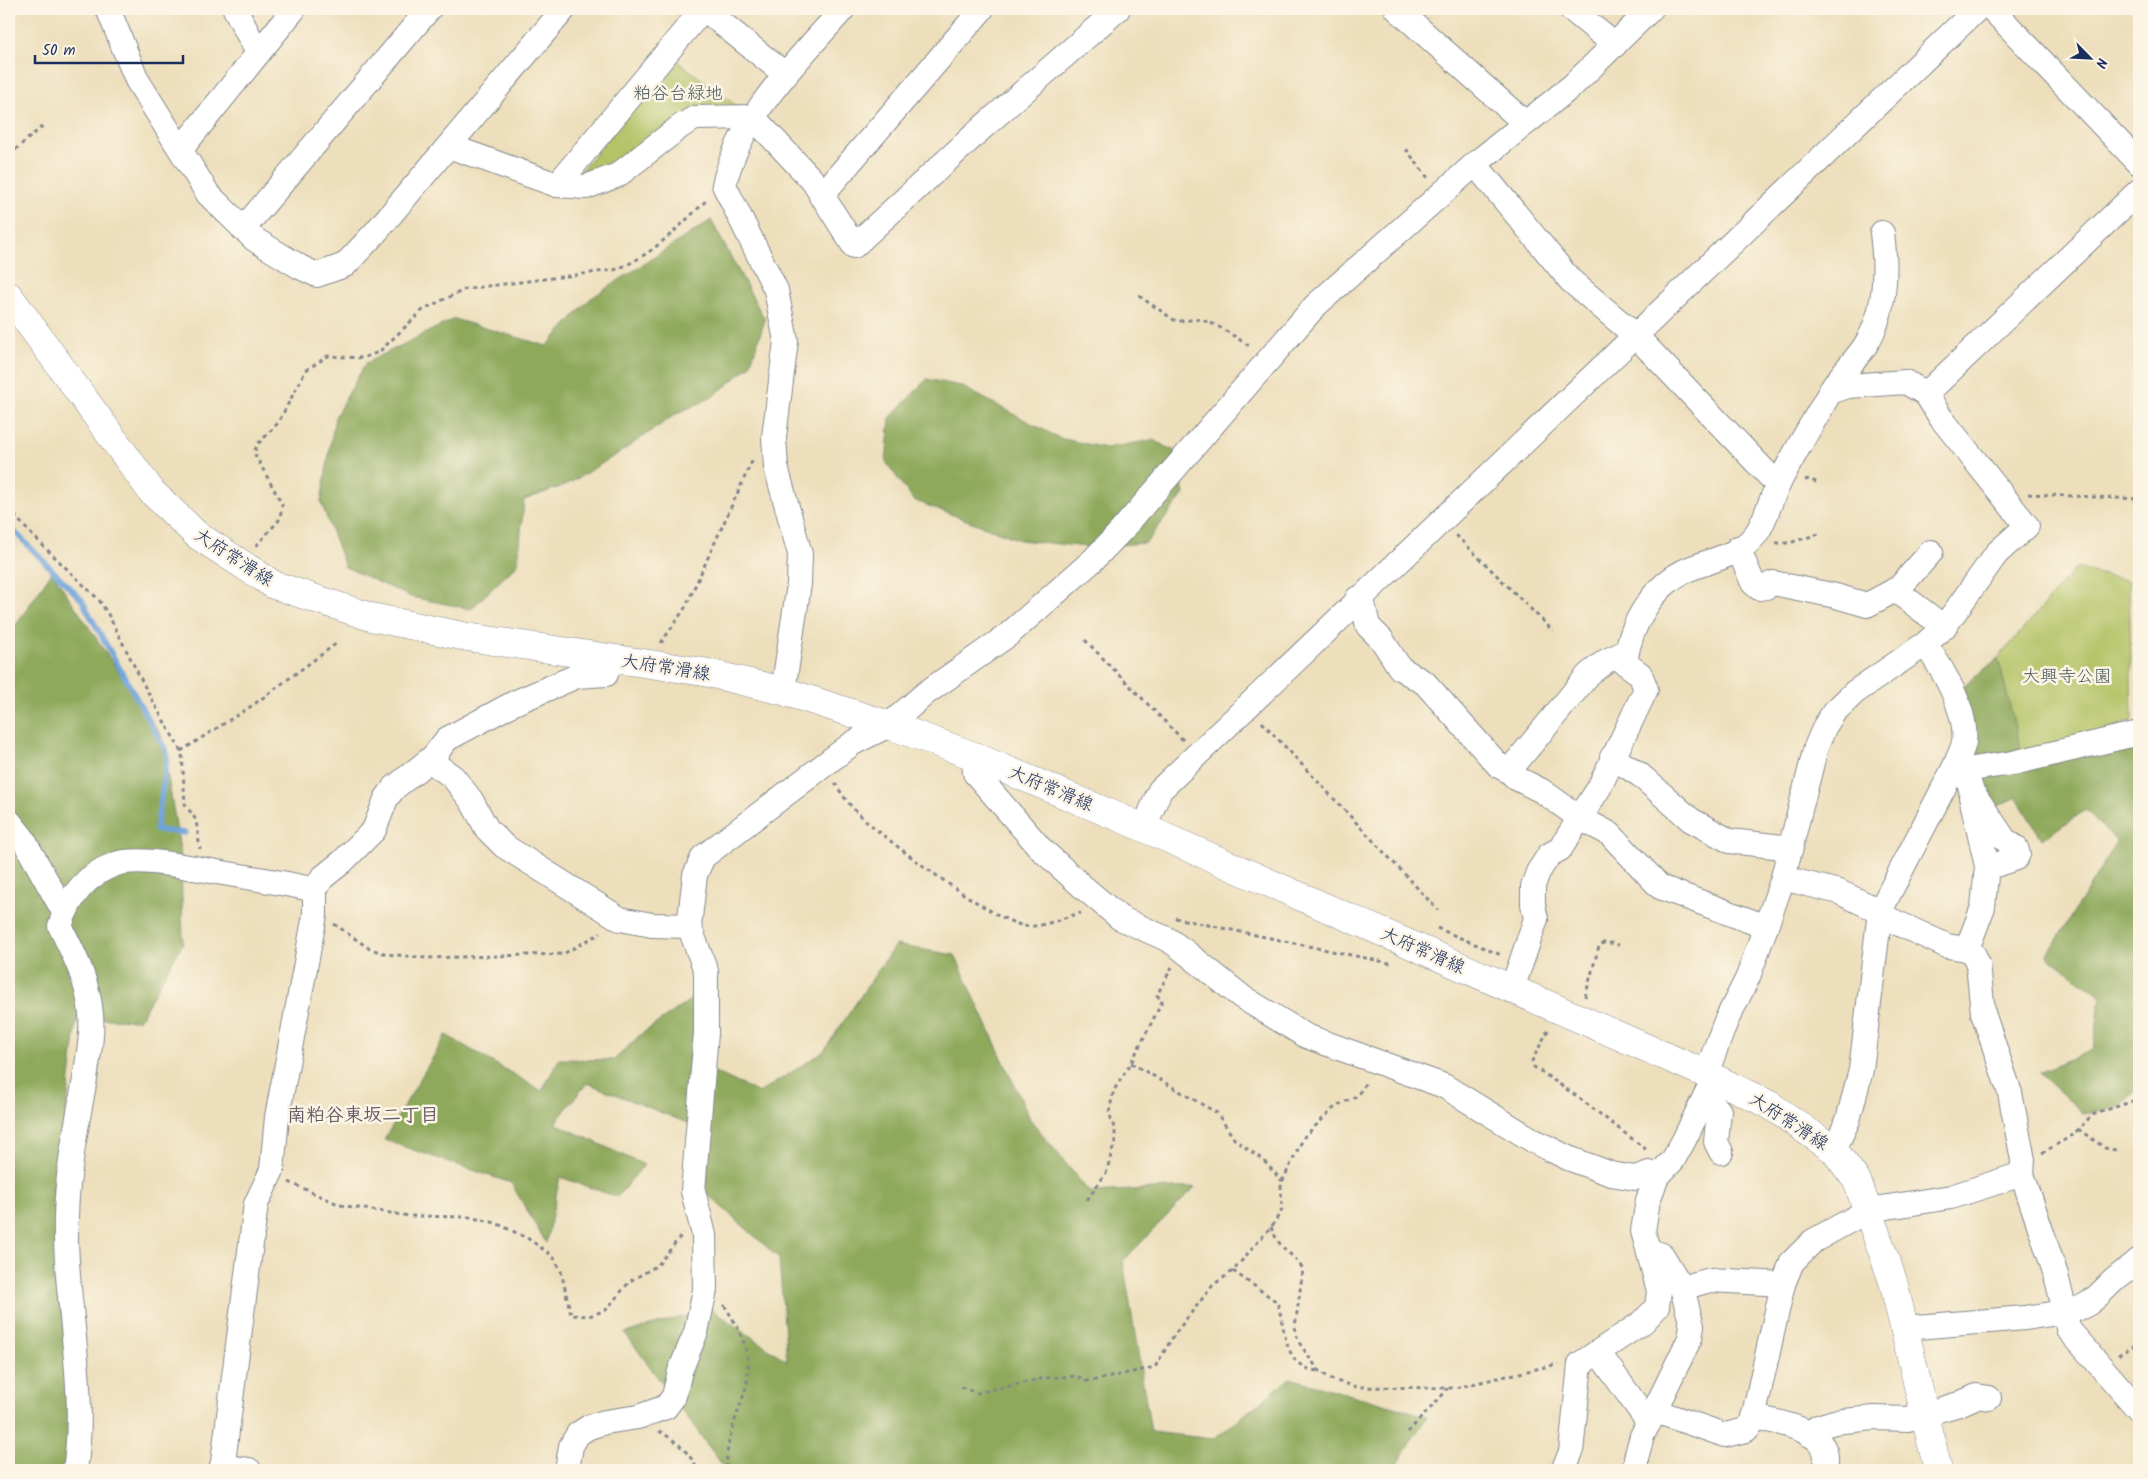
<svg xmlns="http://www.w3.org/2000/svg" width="2148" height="1479" font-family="Kalam,'Klee One',sans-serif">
  <rect width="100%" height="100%" fill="#fcf5e5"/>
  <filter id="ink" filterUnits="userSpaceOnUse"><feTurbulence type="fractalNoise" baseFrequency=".02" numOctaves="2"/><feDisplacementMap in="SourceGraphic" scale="10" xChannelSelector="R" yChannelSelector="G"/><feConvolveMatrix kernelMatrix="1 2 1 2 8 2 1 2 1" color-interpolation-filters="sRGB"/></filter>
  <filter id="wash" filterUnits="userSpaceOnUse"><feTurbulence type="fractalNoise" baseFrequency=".0096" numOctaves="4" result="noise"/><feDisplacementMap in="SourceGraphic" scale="20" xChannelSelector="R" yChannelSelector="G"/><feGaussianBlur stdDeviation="1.12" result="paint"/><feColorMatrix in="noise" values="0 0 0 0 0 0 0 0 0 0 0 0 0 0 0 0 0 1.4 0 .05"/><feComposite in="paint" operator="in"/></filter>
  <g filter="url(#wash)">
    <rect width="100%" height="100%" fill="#eddfbc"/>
    <g fill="#b3c366" stroke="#677962">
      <polygon points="675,59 743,111 725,110 615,166 587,175 580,172"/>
      <polygon points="2076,568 2129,581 2132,720 2097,735 1973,762 1967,694"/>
    </g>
    <g fill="#8ea95b" stroke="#546c5c">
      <polygon points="711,220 765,320 750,366 711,398 676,414 624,450 568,484 524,500 518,564 471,609 411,597 345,567 321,502 335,417 366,363 454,319 547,346 590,299"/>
      <polygon points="927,379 961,386 1059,438 1106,448 1153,440 1176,452 1184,494 1146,543 1088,547 1020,540 913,500 886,462 890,418"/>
      <polygon points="52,572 161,735 181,856 183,943 139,1020 77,1018 55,1210 71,1436 66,1470 9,1470 9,635"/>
      <polygon points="1998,658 2024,763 2139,746 2139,1087 2119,1108 2083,1113 2039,1073 2093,1050 2101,996 2047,956 2117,842 2086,810 2042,839 2016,797 1979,816 1968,767 1963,687"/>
      <polygon points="895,945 955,955 1030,1119 1089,1192 1195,1187 1123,1261 1151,1432 1214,1439 1290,1378 1427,1416 1393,1470 726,1470 625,1333 711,1309 787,1361 779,1258 697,1185 705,1130 587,1083 555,1123 644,1165 617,1197 560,1177 546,1243 511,1183 384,1140 446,1035 542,1091 559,1059 614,1060 640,1035 696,996 690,1060 759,1093 823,1052"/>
    </g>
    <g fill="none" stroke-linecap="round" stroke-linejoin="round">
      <polyline stroke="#70a4dc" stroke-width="5.5" points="9,526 82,600 87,610 165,749 167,758 156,830 185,833"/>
    </g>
  </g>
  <g filter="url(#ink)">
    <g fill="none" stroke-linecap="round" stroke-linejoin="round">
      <g stroke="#84878d" stroke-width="26">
        <g id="minor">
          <polyline points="108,9 137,80 208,194 254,239 300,267 317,275 345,265 375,233 564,9"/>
          <polyline points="235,9 258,53"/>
          <polyline points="704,9 786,75"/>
          <polyline points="1397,9 1525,123"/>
          <polyline points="1571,9 1615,45"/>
          <polyline points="1992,9 2139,163"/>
          <polyline points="449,146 557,185 586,187 618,175 681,126 695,118 753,117 813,181 854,246 982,128 1118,9"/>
          <polyline points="181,149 294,9"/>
          <polyline points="1475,164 1570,280 1636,336 1778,485"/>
          <polyline points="557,185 703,9"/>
          <polyline points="821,196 982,9"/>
          <polyline points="243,229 429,9"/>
          <path d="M1830,392c9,-16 22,-28 33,-43 23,-33 24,-78 19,-116"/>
          <polyline points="1926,394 2139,191"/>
          <polyline points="1738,548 1753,583 1759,588 1766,587 1773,583 1836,596 1867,605 1899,588 1931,552"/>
          <polyline points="1895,590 1944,627"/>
          <polyline points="1357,599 1363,604 1368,626 1382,640 1400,668 1425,683 1499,766 1509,771 1589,674 1606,661 1626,652"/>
          <path d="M783,691l16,-107 1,-30 -24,-87 -2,-30 12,-96 -10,-51 -52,-105c16,-70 74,-124 119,-176"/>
          <polyline points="974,756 975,773 1041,849 1083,887 1120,918 1169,940 1183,950 1242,997 1306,1036 1444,1086 1534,1141 1568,1158 1611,1174 1635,1178 1649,1173 1657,1177"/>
          <polyline points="1612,757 1640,775 1691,820 1730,841 1791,848"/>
          <polyline points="429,760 453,777 471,800 487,829 504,846 620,919 652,925 689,926"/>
          <polyline points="1956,764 1965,770 2013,763 2139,733"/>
          <polyline points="1965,770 1972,792 1971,797 1987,866 1983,907 1967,949"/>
          <polyline points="1509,771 1516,778 1542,791 1580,818 1610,834 1660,887 1766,927"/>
          <polyline points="1976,797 2004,839 2016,848 2018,854 2016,858 1987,868"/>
          <polyline points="9,821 22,837 64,912"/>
          <polyline points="1144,828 1160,790 1977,9"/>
          <polyline points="1783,878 1839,892 1880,911"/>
          <polyline points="1880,915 1947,946 1967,949 1974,955 1978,964 1983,1013 2010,1093 2023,1160 2022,1174"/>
          <path d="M1512,989l24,-70 -3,-15v-18l5,-14 11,-17 11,-6 39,-61 47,-99 -6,-15 -15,-11c5,-38 27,-78 64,-94 22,-9 52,-14 67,-35 10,-14 14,-34 22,-49 16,-32 35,-62 52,-93l18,-6 58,-4 20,12 15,24 86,108 -30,27 -53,74 -19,17 -70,48 -21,20 -9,14 -9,21 -34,134 -34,96 -22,44 -20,53"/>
          <polyline points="1706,1095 1719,1111 1716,1142 1721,1152"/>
          <path d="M1834,1150l14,-30 13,-50 19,-159 76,-147c2,-7 7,-15 8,-22 4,-31 -22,-74 -39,-98"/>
          <polyline points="1682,1288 1710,1280 1783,1284"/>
          <polyline points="1904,1328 2025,1318 2065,1312 2068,1329 2139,1410"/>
          <polyline points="1598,1352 1649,1423"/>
          <path d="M1655,1411l70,24 21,-5 6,-7 31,-139 9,-22 21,-21 56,-31 82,-13 71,-23 34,101 9,37c26,-5 31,-15 49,-32 8,-7 17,-13 25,-20"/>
          <path d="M1753,1417c26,5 85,14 71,53"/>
          <polyline points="1808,1434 1818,1427 1834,1422 1874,1418 1908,1419 1959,1404 1977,1396 1989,1398"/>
          <polyline points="222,1466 249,1470"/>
          <path d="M75,1470c13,-85 -11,-168 -9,-253 1,-46 11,-93 19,-138 3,-22 8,-43 6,-64 -2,-32 -17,-61 -31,-89 9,-29 26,-52 56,-62 25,-8 75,4 101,8 33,6 65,10 98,18"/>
          <polyline points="222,1470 256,1204 272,1170 277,1117 315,915 315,890 322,878 342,862 374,830 386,799 394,788 433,757 447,739 514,703 577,676 606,674 611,658"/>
          <polyline points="567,1470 571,1446 578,1434 589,1427 605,1422 638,1417 666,1407 674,1396 680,1371 696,1332 705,1290 704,1235 693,1191 706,1033 706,971 689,926 695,875 703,857 853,743 889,725 926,693 1008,635 1092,561 1120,532 1315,306 1475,164 1572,86 1651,9"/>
          <polyline points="1563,1470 1571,1452 1580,1364 1643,1322 1657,1307 1659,1291 1643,1231 1648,1200 1657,1177 1673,1160 1684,1140 1714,1078"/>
          <polyline points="1636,1470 1636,1458 1642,1436 1690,1338 1692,1326 1682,1288 1662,1255 1650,1251"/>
        </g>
      </g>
      <g stroke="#84878d" stroke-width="29">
        <polyline id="major" points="9,296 152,492 197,535 274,585 371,617 467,637 704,672 783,691 889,725 974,756 1144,828 1706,1074 1770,1105 1834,1150 1857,1181 1893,1281 1938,1470"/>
      </g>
      <g stroke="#84878d" stroke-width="3" stroke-dasharray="4 4" stroke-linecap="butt">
        <polyline points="1406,149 1428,178"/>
        <polyline points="9,155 44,125"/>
        <path d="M1139,296l35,24c9,3 18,-2 27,0 18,4 35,18 50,27"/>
        <polyline points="1805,480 1809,479 1818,483"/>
        <polyline points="2028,494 2139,499"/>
        <polyline points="9,509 30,533 99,600 109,616 145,687 182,753 185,804 196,820 200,849"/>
        <polyline points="1456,535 1553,631"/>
        <polyline points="1776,543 1789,543 1822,533"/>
        <path d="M256,546l24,-27 2,-15 -28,-51 3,-8 21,-22 28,-53 22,-14 34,2 17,-6 45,-43 42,-20 148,-19c38,-13 65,-44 94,-71"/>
        <polyline points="1085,640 1183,740"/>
        <polyline points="661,643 685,608 753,459"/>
        <polyline points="1262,722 1438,910"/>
        <polyline points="181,751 253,705 337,643"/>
        <path d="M835,783c6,10 14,22 23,30 24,25 137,109 167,113 18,2 39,-9 56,-13"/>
        <polyline points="1175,918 1389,963 1391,962"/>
        <polyline points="334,924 370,949 387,954 426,958 563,954 601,933"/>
        <polyline points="1437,928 1501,955"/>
        <polyline points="1585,997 1599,946 1605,942 1619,945"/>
        <polyline points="1548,1030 1532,1061 1534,1067 1578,1097 1648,1151"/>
        <polyline points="1131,1063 1217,1113 1235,1140 1263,1160 1282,1181"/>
        <polyline points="2078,1129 2105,1148 2116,1150"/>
        <polyline points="2042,1153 2073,1135 2092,1115 2139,1099"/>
        <polyline points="289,1182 340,1205 409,1216 469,1217 496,1223 527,1238 553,1256 561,1271 571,1315 589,1316 606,1310 630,1281 658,1265 683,1233"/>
        <polyline points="1087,1200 1106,1173 1115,1141 1115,1131 1109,1112 1114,1090 1131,1063 1160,1006 1162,1001 1157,995 1172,967"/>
        <path d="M1271,1227c9,24 20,24 32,42l-8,58 3,14 21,30 14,9 23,7 99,1 103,-24"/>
        <path d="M1233,1271l44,31c9,25 5,66 41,69"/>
        <path d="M724,1305c53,78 3,92 2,165"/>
        <polyline points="2118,1355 2139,1343"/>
        <polyline points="961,1387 977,1393 1045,1378 1077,1376 1086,1381 1097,1380 1155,1367 1174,1335 1213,1285 1233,1271 1275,1222 1282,1209 1281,1184 1304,1137 1336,1106 1357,1096 1367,1081"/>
        <path d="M659,1431c15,8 33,23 38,39"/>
        <path d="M1408,1432c7,-9 38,-38 39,-44"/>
      </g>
      <use href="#minor" stroke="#fff" stroke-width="24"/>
      <use href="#major" stroke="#fff" stroke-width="28"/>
    </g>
  </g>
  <g text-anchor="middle" stroke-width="5" stroke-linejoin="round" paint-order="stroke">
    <g font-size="18" fill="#495b60" stroke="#fcf5e5">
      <text x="678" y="99">粕谷台緑地</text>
      <text x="2067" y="682">大興寺公園</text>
    </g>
    <g font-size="18" fill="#1b2f5e" stroke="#fcf5e5">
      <text transform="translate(234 557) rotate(33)" y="6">大府常滑線</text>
      <text transform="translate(666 667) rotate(9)" y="6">大府常滑線</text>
      <text transform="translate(1051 788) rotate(23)" y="6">大府常滑線</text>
      <text transform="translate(1423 950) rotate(24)" y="6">大府常滑線</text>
      <text transform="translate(1789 1121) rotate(33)" y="6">大府常滑線</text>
    </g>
    <g font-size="19" font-weight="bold" fill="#625966" stroke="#fcf5e5">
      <text x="363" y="1121">南粕谷東坂二丁目</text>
    </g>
  </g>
  <rect width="2148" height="1479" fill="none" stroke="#fcf5e5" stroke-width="30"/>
  <g transform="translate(2090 58) rotate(114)" stroke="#fcf5e5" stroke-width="4" paint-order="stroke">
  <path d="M0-4L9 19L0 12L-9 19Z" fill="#1b2f5e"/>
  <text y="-8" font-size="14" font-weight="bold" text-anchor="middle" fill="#1b2f5e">N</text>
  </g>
  <path d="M35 55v8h148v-8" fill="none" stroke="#1b2f5e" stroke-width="2.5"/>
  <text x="42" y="55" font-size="15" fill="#1b2f5e" stroke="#fcf5e5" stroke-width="4" paint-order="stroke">50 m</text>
</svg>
